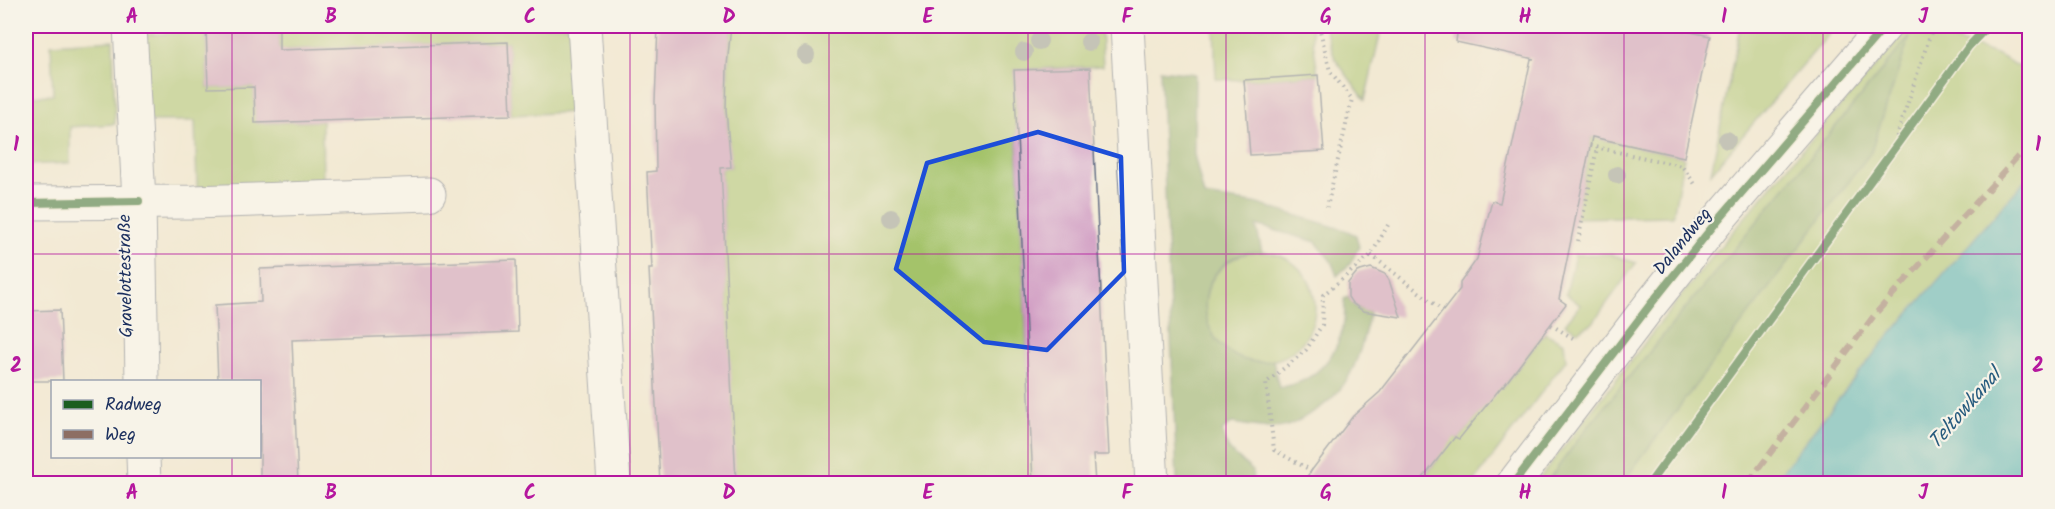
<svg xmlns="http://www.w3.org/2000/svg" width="2055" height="509" font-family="Kalam,sans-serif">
  <rect width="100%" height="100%" fill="#f7f3e8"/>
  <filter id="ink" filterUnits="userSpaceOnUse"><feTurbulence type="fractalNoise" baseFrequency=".0167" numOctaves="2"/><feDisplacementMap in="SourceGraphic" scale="12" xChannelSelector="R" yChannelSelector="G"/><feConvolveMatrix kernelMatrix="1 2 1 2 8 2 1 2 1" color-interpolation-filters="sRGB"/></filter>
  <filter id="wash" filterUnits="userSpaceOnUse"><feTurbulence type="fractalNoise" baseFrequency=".008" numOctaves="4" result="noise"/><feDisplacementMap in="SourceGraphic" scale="24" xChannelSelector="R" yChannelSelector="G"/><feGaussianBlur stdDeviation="1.35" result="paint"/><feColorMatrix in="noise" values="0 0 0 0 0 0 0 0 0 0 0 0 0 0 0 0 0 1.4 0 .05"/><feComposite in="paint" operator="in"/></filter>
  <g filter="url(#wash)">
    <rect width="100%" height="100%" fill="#f2e9d3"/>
    <g fill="#a4c36b" stroke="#607964" stroke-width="1.5">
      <polygon points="279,26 573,26 578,112 511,115 508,42 279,50"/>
      <path d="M732,26h369l2,40 -89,4 19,413h-305l7,-1 -14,-314 10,-1c-6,-48 -5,-94 1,-141z"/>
      <polygon points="1214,26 1311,26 1318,75 1244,80 1216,79"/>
      <polygon points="1324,26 1382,26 1365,100 1335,59"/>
      <polygon points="1740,26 1828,26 1830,33 1711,173"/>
      <polygon points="1911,26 1996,54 2029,72 2029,176 1877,350 1773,483 1535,484 1709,260 1795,158"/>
      <polygon points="206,32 208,88 254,87 256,123 322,121 323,183 197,188 195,121 143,121 140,35"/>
      <polygon points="113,40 115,124 70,127 70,163 26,165 26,96 53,95 51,44"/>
      <polygon points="1592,137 1684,157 1673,216 1575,218"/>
      <circle cx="1260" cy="307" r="55"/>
      <polygon points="1609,254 1636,263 1592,324 1577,331 1565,324 1580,305 1566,294 1575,255"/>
      <polygon points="1545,333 1564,343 1566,360 1473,483 1416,484 1420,478 1422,480 1439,458 1436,454 1451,434 1459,439 1486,404 1494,380 1503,387"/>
    </g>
    <g fill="#83a95f" stroke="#4f6c5e" stroke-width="1.5">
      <polygon points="1910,36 1871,152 1622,483 1546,483 1586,429"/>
      <path d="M1160,70l35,4 -1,80 10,42 50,7 91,27 11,5 3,12 -9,17 -13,12 -6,-15 -15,-19 -60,-17 6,27c-6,0 -13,0 -19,2 -52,16 -49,90 2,106 9,2 20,3 28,0l6,28c8,-2 19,-4 27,-9 28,-16 42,-49 38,-80l4,-2 9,11 13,4c-11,45 -18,80 -62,103 -6,4 -14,9 -21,11 -14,5 -40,-1 -55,-3l-10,8 7,19 24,21 -1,12h-75z"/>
    </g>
    <polygon fill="#3eaeb8" stroke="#2c6e8b" stroke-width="1.5" points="2029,176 2029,483 1773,483 1877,350"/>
    <g id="blocks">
      <g fill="#cb90be">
        <polygon points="206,26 279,26 279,50 508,42 511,115 255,123 254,87 208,88"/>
        <polygon points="658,26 731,26 727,66 726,110 731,167 721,168 736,482 660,483 649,269 652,269 647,172 656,171 655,101"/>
        <polygon points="1458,26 1662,26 1710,36 1684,157 1592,137 1559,299 1566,304 1503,387 1502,386 1459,439 1455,437 1419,483 1302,483 1353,416 1380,392 1460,289 1460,283 1477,259 1492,201 1500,203 1531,59 1534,59 1456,42"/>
        <polygon points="1090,68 1109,455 1093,455 1095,483 1033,483 1014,70"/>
        <polygon points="1318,75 1324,151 1250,155 1244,80"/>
        <polygon points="516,260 518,332 292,340 298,483 260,483 260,381 218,381 215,305 261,302 260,269"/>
        <polygon points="1371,268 1385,274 1389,280 1401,317 1363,311 1352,303 1348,297 1348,283 1357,272"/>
        <polygon points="60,310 63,381 26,381 26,311"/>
      </g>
    </g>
  </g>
  <g filter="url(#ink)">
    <use href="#blocks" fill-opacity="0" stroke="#667087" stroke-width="1.5"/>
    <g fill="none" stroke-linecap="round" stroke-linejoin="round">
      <g stroke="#667087" stroke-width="35">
        <g id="minor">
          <polyline points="130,26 139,201 142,382"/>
          <polyline points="584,26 614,484"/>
          <polyline points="1127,26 1152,484"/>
          <polyline points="26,203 194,202 429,194"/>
          <polyline points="143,456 144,484"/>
          <polyline points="1513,484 1650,305 1718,220 1885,26"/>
        </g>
      </g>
      <g stroke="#667087" stroke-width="4" stroke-dasharray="1.5 4.5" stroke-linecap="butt">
        <polyline points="1319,26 1330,71 1352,99 1327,207"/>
        <polyline points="1590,146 1682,166 1695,184"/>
        <polyline points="1891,154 1933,26"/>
        <polyline points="1578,241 1597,148"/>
        <polyline points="1371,255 1446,313"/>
        <polyline points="1551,325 1573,338"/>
        <polyline points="1312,471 1274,450 1266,383 1306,350 1322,325 1323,295 1371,255 1388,225"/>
      </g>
      <use href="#minor" stroke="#fff" stroke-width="33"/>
      <polyline stroke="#8d6e63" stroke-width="6" stroke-dasharray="12 6" stroke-linecap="butt" points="1747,484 1876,313 2030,143"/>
      <g stroke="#f7f3e8" stroke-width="11">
        <g id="cycleway">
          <polyline points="26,203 139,201"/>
          <polyline points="1513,484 1650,305 1718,220 1885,26"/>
          <polyline points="1649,484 1969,46 1988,26"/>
        </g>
      </g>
      <use href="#cycleway" stroke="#1b5e20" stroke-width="8"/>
    </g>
    <g fill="#8e9794">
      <circle cx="1039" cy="41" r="9"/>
      <circle cx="1089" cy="42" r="9"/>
      <circle cx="1024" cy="52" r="9"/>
      <circle cx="806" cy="55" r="9"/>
      <circle cx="1727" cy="140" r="9"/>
      <circle cx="1617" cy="175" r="9"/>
      <circle cx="891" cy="218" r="9"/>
    </g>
  </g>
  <path d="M0 0H2055V509H0ZM1038,132l83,25 3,115 -77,78 -63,-8 -88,-73 31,-106z" fill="#f2e9d3" fill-opacity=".55" fill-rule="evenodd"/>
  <path fill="none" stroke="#1d4ed8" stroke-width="4.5" stroke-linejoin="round" d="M1038,132l83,25 3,115 -77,78 -63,-8 -88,-73 31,-106z"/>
  <path fill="none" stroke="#b5179e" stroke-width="1.5" stroke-opacity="0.55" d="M232,26v356M431,26v458M630,26v458M829,26v458M1028,26v458M1226,26v458M1425,26v458M1624,26v458M1823,26v458M26,254h2004M232,456v28"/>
  <g text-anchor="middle" stroke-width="4.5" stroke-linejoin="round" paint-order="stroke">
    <g font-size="18" fill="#1b2f5e" stroke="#f7f3e8">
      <text transform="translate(1682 241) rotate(-51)" y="6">Dalandweg</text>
      <text transform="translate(125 276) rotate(-91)" y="6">Gravelottestraße</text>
    </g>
    <g font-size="20" font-style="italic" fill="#275b7e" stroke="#f7f3e8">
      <text transform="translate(1964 408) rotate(-49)" y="7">Teltowkanal</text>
    </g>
  </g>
  <rect width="2055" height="509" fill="none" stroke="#f7f3e8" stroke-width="66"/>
  <rect x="51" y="380" width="210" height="78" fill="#f7f3e8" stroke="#9fa5b1" stroke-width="1.5"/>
  <rect x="63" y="400" width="30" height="9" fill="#1b5e20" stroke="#9fa5b1" stroke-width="1.5"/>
  <text x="105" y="410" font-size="18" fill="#1b2f5e">Radweg</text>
  <rect x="63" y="430" width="30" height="9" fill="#8d6e63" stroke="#9fa5b1" stroke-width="1.5"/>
  <text x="105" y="440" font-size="18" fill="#1b2f5e">Weg</text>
  <rect x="33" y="33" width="1989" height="443" fill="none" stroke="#b5179e" stroke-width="2"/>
  <g font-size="20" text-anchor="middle" font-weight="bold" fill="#b5179e">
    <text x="132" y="23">A</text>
    <text x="331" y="23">B</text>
    <text x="530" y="23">C</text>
    <text x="729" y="23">D</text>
    <text x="928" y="23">E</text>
    <text x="1127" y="23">F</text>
    <text x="1326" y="23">G</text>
    <text x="1525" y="23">H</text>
    <text x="1724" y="23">I</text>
    <text x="1923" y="23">J</text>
    <text x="16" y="151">1</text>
    <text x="2038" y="151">1</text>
    <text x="16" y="372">2</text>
    <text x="2038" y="372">2</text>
    <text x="132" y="499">A</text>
    <text x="331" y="499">B</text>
    <text x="530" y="499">C</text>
    <text x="729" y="499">D</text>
    <text x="928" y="499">E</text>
    <text x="1127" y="499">F</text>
    <text x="1326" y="499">G</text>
    <text x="1525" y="499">H</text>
    <text x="1724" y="499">I</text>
    <text x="1923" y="499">J</text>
  </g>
</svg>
